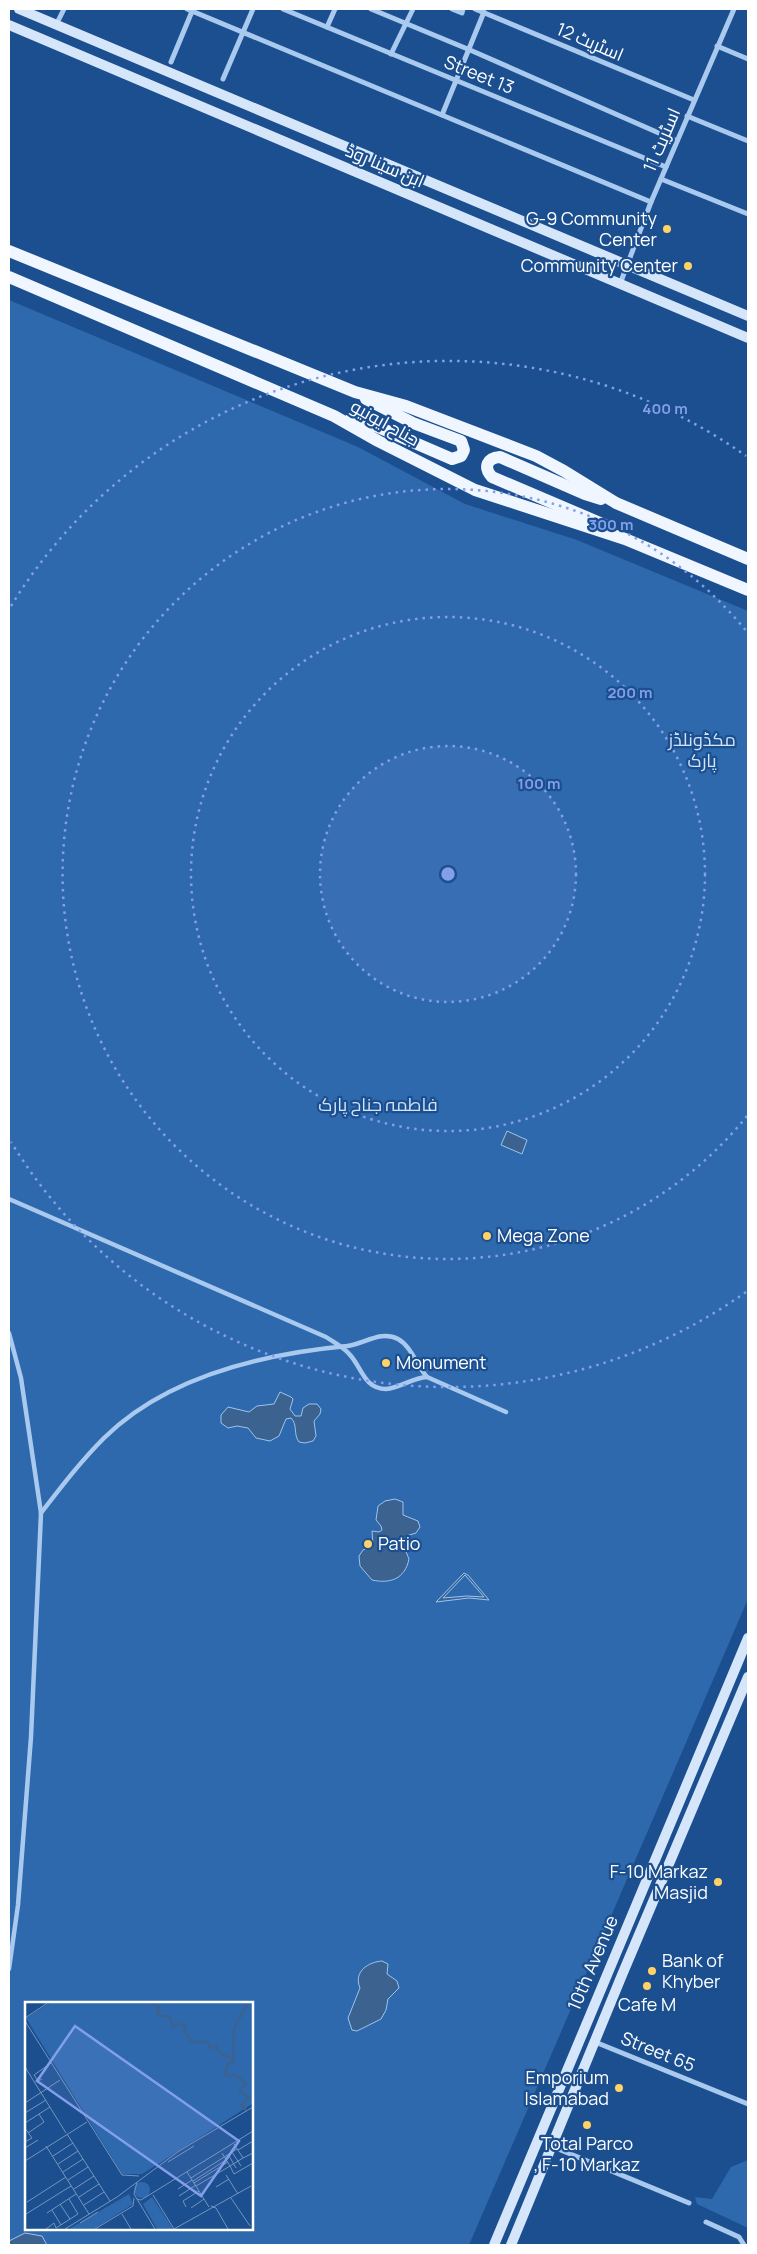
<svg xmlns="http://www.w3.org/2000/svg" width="757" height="2254" font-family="Manrope,Cairo,sans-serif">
  <rect width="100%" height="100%" fill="#1b4f8f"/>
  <g fill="#2e69ad" fill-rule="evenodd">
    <path d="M9,300l349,147 107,57 112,36 171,71v988l-279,646h-460zM26,2003h225v225h-225z"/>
    <polygon points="748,2160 748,2228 697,2204 695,2197 712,2199 731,2167"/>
  </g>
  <g fill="#3c6290" stroke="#9cc4f0" fill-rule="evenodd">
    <polygon points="507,1131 527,1140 522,1154 501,1145"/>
    <path d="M280,1392l11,5 2,2 -3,10 5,7h6l2,-8 6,-4h8l4,5 -1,5 -6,7 2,15 -3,5 -8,2 -6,-1c-6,-8 -1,-17 -8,-24l-5,1 -7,17 -9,5 -14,-3 -8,-10 -11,-2 -9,2 -7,-5v-8l7,-8 21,5 8,-6 17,-2z"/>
    <path d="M395,1499l8,3v13l15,6 2,6 -4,6 -10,3 -4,6 7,17c-4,20 -19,25 -37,21l-12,-14 -1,-10 4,-6 10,-5 -1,-14 7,1 3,-2 -1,-4 -5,-6 2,-14 7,-5z"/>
    <path d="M464,1573l4,2 21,25 -20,-2 -33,4zM465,1575l19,22 -17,-1 -24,2z"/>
    <path d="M382,1961l6,3 -1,10 10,7 2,7 -11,11 -2,11 -5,9 -24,12 -5,-1 -4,-12 12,-30c-7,-17 9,-26 22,-27z"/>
    <polygon points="25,2233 42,2236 47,2245 9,2245 9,2241"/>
  </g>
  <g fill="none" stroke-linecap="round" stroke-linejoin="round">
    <g stroke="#a9c9ee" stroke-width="4.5">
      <path d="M9,1199l317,138c9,6 18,10 25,19 11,13 14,33 35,33 14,-1 26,-11 41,-12"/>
      <polyline points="9,1333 21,1378 41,1513 31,1737 18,1905 9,1969"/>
      <path d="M41,1513c20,-26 40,-52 63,-75 63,-62 158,-84 243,-92 17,-2 34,-16 51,-7 13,7 19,27 29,38l79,35"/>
    </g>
    <g stroke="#a9c9ee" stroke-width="5">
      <polyline points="187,9 651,202"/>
      <polyline points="283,9 666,167"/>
      <polyline points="371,9 470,50 677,141"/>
      <polyline points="452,9 462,13 463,9"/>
      <polyline points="475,9 694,100"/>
      <polyline points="56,25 64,9"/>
      <polyline points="327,27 335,9"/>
      <polyline points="717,46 748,59"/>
      <polyline points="391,54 413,9"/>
      <polyline points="171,62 193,9"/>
      <polyline points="223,79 253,9"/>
      <polyline points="442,115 484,12"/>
      <polyline points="687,116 748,141"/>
      <polyline points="661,179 748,214"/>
      <polyline points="620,284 651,202 734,9"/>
      <polyline points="595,2042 748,2104"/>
      <polyline points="551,2146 689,2203"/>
      <polyline points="706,2222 739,2237 744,2245"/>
    </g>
    <g stroke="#d6e6fa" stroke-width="10">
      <polyline points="19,9 748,316"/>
      <polyline points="9,25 748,338"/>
      <polyline points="494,2245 748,1638"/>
      <polyline points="511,2245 622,1975 748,1677"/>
    </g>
    <g stroke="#f0f6ff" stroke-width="12">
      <polyline points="9,251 355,392 406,406 536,456 564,471 616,503 748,559"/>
      <polyline points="9,277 334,416 378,441 475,490 625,539 748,590"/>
      <polyline points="350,420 378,427 452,459 461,456 464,450 461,441 413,423 366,399"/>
      <path d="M601,499l-16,-5 -85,-37c-13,1 -17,10 -8,20l115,49"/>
    </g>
  </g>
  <circle cx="448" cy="874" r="128" fill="#839eea" fill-opacity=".12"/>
  <g fill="none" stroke="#839eea" stroke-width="2.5" stroke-dasharray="2.5 5">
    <circle cx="448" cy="874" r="128"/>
    <circle cx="448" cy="874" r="257"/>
    <path d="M747 1116A385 385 0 1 1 747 632"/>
    <path d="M746 1292A513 513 0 0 1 11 1142M11 606A513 513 0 0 1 746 456"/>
  </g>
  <g fill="#ffd166" stroke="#1b4f8f" stroke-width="2">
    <circle cx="667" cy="229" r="5"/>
    <circle cx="688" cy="266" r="5"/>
    <circle cx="487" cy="1236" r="5"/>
    <circle cx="386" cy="1363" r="5"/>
    <circle cx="368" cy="1544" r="5"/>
    <circle cx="718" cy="1882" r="5"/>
    <circle cx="652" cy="1971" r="5"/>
    <circle cx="647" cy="1986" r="5"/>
    <circle cx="619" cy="2088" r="5"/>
    <circle cx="587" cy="2125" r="5"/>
  </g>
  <g text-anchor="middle" stroke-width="4.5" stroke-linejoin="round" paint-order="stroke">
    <g font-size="18" fill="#fff" stroke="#1b4f8f">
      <text transform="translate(590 42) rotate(23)" y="6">اسٹریٹ 12</text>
      <text transform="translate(479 75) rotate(22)" y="6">Street 13</text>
      <text transform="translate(662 140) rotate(-67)" y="6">اسٹریٹ 11</text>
      <text transform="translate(385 166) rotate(23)" y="6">ابن سینا روڈ</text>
      <text transform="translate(385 423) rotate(29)" y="6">جناح ایونیو</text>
      <text transform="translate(593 1963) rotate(-67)" y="6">10th Avenue</text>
      <text transform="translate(658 2052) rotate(22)" y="6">Street 65</text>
    </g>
    <g font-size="18" fill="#fff" stroke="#1b4f8f" text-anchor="end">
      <text x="657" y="225">G-9 Community<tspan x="657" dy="21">Center</tspan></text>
      <text x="678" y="272">Community Center</text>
      <text x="497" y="1242" text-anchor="start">Mega Zone</text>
      <text x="396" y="1369" text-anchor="start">Monument</text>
      <text x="378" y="1550" text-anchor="start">Patio</text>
      <text x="708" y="1878">F-10 Markaz<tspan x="708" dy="21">Masjid</tspan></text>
      <text x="662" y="1967" text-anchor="start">Bank of<tspan x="662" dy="21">Khyber</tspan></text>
      <text x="647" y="2011" text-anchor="middle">Cafe M</text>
      <text x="609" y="2084">Emporium<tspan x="609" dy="21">Islamabad</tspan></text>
      <text x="587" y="2150" text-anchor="middle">Total Parco<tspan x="587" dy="21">, F-10 Markaz</tspan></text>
    </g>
    <g font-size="18" fill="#cfe3fa" stroke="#1b4f8f">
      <text x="702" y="746">مکڈونلڈز<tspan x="702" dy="21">پارک</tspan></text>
      <text x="378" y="1111">فاطمہ جناح پارک</text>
    </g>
  </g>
  <g transform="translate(25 2002)">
    <rect width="228" height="228" fill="#1b4f8f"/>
    <path d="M26,0h201v102l-110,70h-20l-96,-156zM109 188a8 8 0 1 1 16 0a8 8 0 1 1-16 0ZM104,192l4,10 -39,25h-25zM127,195l21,32h-16l-14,-25z" fill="#2e69ad"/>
    <path fill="none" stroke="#3c6290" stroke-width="2.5" d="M126,0l8,5 -2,8 13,2 2,9 13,-2 -1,7 8,11h16l2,6 6,-2 3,6 14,8M221,108l-5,-4 8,-9 -10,-6 7,-8 -11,-8 -9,1 -1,-4 2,-7 6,-4 1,-32 14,-27"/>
    <path fill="none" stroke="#7695bc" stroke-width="1" d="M0,16l24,-16M0,19l97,154 17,1M0,65l41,66M17,77l-4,2 -4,-6 17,-12M0,101l35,-23M0,111l21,-13M0,121l25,-16M0,126l7,10 -7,4M3,131l16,-11 -5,-8M42,132l43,67M209,142l9,14 10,-5M21,144l43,68M0,146l13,-8M213,148l15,-9M207,150l9,14M203,152l8,14M28,154l20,-13M218,156l-13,8 4,8 19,-11M0,159l62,-39M143,160l26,-16M33,162l20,-13M38,170l20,-13M162,170l22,35M201,173l12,19M166,176l46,-29M43,178l20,-13M168,179l33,-21M112,180l-3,12 21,35M169,181l34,-21M171,184l34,-20 -8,-13M191,185l13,-8M49,187l20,-13M153,187l14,-9M128,193l21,34 77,-43M154,194l17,-11M54,195l20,-13M206,196l19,28M112,197l4,1 112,-69M2,200l39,-25M35,202l10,15M59,203l20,-13M186,204l5,2 12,21M161,205l-3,-6 16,-10M166,206l13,-9M27,208l9,15M22,211l29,-19M1,212l45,-28M97,212l9,15M55,221l18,-11M21,227l8,-6 2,5 22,-14 -9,-15M40,227l52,-32 62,-46 74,-44M70,227l38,-23 1,-8"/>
    <path fill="#839eea" fill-opacity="0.15" stroke="#839eea" stroke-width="2.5" d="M50,24l164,115 -38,55 -164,-115z"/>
    <rect width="228" height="228" fill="none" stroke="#fff" stroke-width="2.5"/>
  </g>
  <circle cx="448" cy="874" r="8" fill="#839eea" stroke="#1b4f8f" stroke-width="2.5"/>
  <g font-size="15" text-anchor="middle" font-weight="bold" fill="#839eea" stroke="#1b4f8f" stroke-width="4.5" stroke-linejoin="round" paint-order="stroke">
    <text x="665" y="414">400 m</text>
    <text x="611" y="530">300 m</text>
    <text x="630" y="698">200 m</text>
    <text x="539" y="789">100 m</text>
  </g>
  <rect width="757" height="2254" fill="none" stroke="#ffffff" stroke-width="20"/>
</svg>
